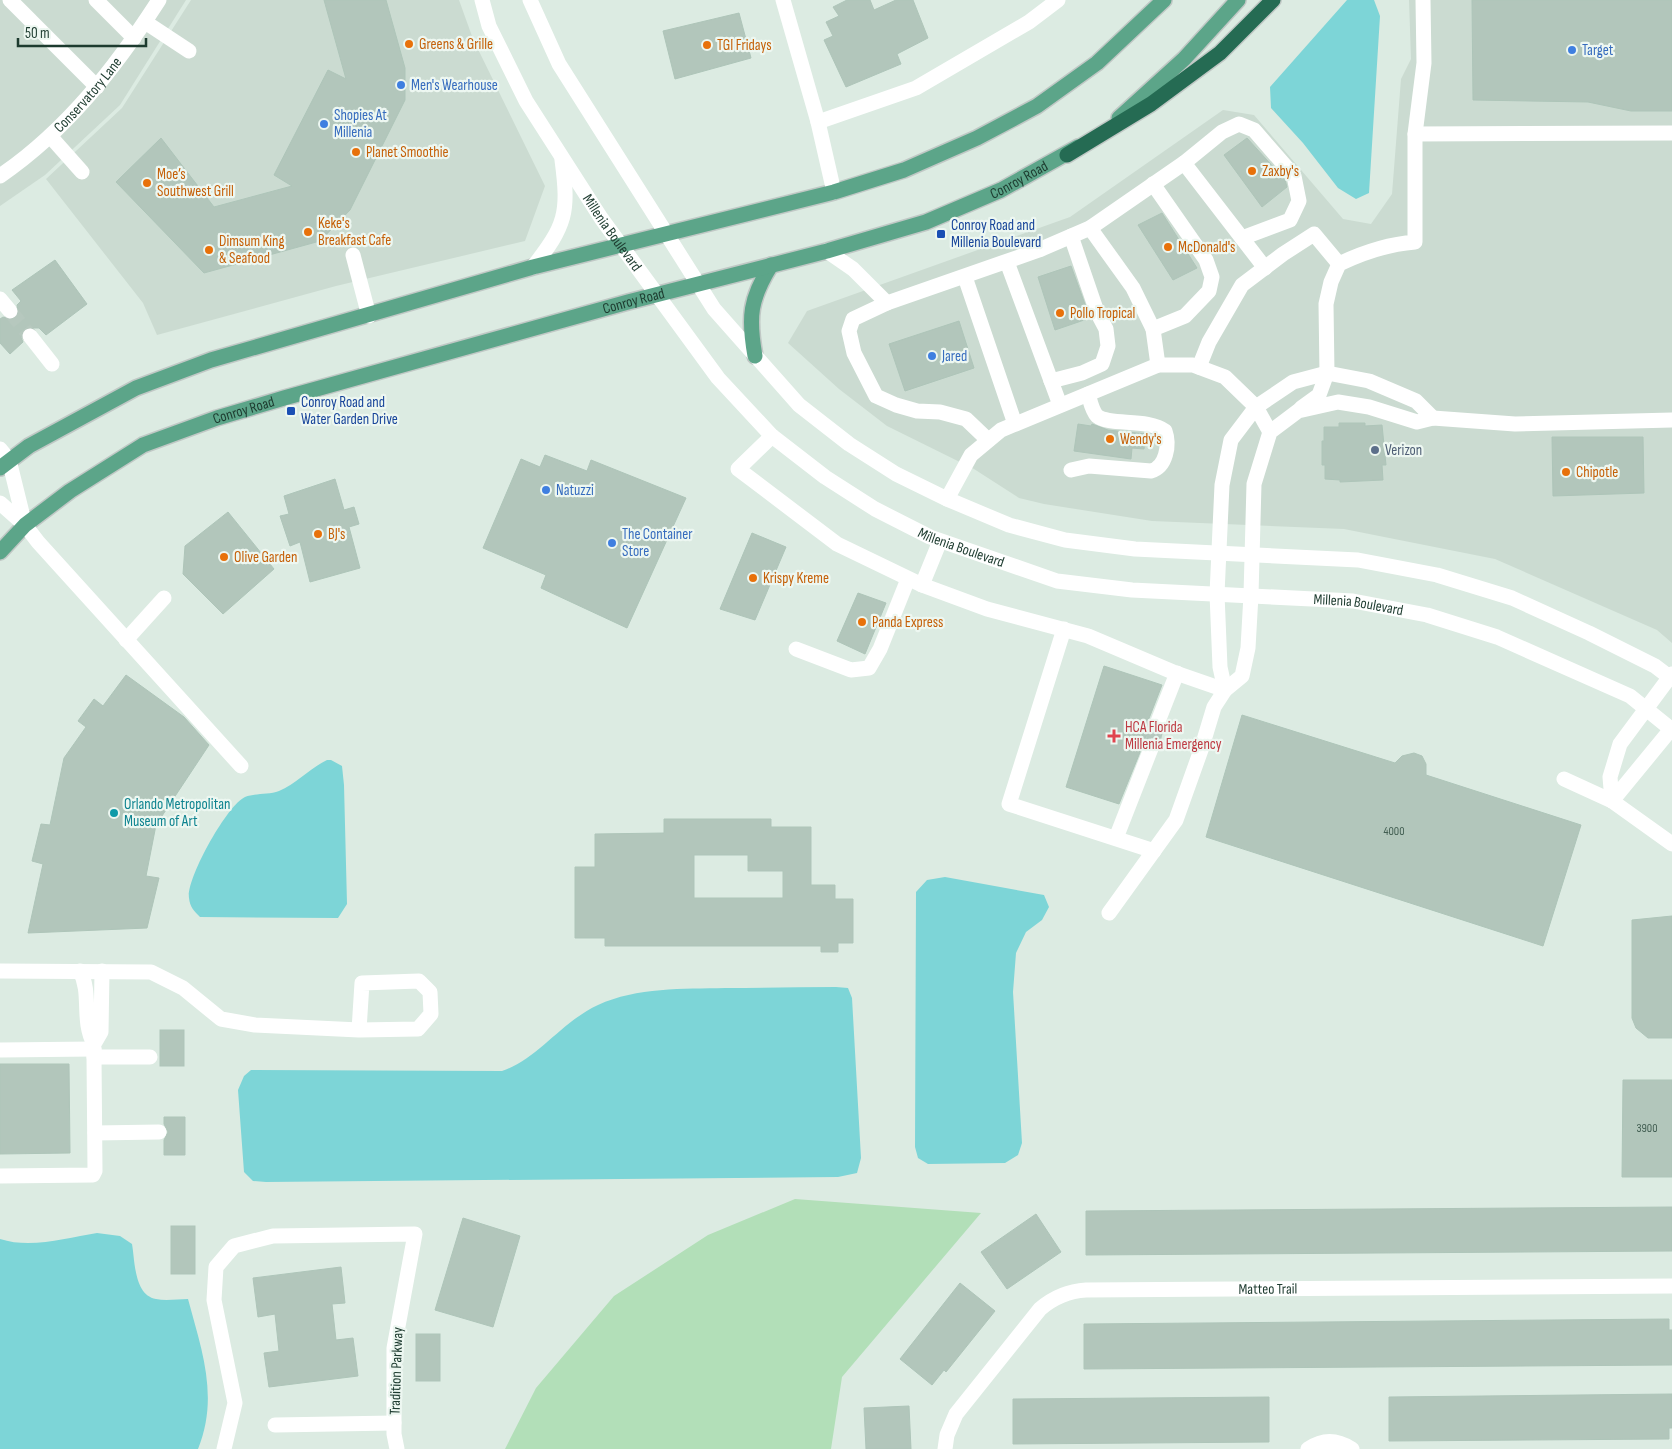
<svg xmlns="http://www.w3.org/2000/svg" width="1672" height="1449" font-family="'Sofia Sans Condensed',sans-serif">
  <rect width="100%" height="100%" fill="#dcebe2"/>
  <g fill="#cbdbd1">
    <polygon points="0,0 186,0 120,105 45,175 0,206"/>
    <polygon points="191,0 459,0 473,39 545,186 525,241 336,286 157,335 143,303 46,179 122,108"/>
    <polygon points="1409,0 1672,0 1672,643 1657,630 1495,559 1344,529 1152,521 1044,504 1019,498 974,469 887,426 839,389 788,343 807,311 1070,217 1223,110 1254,115 1343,219 1371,224 1392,194 1401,79 1411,59"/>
  </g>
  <polygon fill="#b2dfb8" points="795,1199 981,1213 842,1377 831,1449 505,1449 536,1388 614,1296 708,1235"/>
  <g fill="#7dd5d7">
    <polygon points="1347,0 1374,0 1380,16 1369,193 1356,199 1338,188 1303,143 1271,108 1270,87"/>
    <path d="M327,760h4l11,6 2,19 3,119 -9,14 -138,-1c-6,-6 -10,-10 -11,-19 -3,-19 38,-93 56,-101 10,-4 23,-2 34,-6 17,-7 31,-23 48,-31z"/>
    <polygon points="945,877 1044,895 1049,907 1042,920 1026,932 1016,953 1013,992 1022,1143 1018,1155 1005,1163 928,1164 918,1158 915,1147 916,892 927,880"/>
    <path d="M836,987l12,1 4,10 9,160 -4,15 -19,4 -572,5 -13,-1 -9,-9 -6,-82 6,-14 7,-6 251,1c36,-12 59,-49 96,-66 39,-18 85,-16 127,-17 37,0 74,-1 111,-1z"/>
    <path d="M97,1233l23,3 12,8c3,17 2,51 24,55 10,2 22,0 32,0 14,52 31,98 10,150h-198v-210c31,10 66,-1 97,-6z"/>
  </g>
  <g fill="#b2c6bb" stroke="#aec5b9" fill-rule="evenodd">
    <polygon points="324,0 386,0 405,68 405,100 350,210 320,241 204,273 116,182 161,138 214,207 292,186 274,175 328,70 346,79"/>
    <polygon points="847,0 870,0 874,10 896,0 913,0 928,38 897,54 901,64 846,87 824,40 833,36 826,22 839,16 833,7"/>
    <polygon points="1472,0 1672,0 1672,111 1631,111 1588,102 1473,100"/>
    <polygon points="739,13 751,58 675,79 663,31"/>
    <polygon points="1247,138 1285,180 1287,187 1262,207 1224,155"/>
    <polygon points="1162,213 1197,268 1173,280 1138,225"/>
    <polygon points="55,260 87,304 46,335 39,328 25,328 21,337 23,342 10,354 0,343 0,319 3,317 12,320 19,315 17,305 21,301 12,290"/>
    <polygon points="1071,266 1090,318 1055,330 1038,277"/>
    <polygon points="959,321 974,368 905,391 889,344"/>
    <polygon points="1339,423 1365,423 1365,426 1382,425 1386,465 1382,465 1383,480 1340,482 1340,480 1325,479 1325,465 1322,465 1322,441 1324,441 1324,427 1339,427"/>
    <polygon points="1078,424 1091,426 1092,424 1108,430 1146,434 1144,449 1132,448 1131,459 1074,451"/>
    <polygon points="1552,437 1643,437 1644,493 1553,496"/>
    <polygon points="545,455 587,471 591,460 686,498 627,628 541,588 546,575 483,548 521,459 540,467"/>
    <polygon points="335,479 344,510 354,507 359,524 349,527 360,568 310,582 300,542 290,546 280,516 289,514 284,496"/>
    <polygon points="228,512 274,569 223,614 183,574 185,546"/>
    <polygon points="752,533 786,547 755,620 720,609"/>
    <polygon points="858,593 886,603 865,654 837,641"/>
    <polygon points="1104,666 1162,685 1148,721 1149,728 1145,740 1119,804 1066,787"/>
    <polygon points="126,675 184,717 209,745 156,825 146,876 159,878 147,928 28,933 43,864 32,861 41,824 50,825 64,758 86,727 78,721 94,699 103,706"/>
    <polygon points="1242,715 1395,763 1402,756 1414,753 1422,756 1426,764 1426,775 1581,825 1543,946 1206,837"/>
    <path d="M664,819h107v8h40v58h24v14h18v44h-15v9h-17v-6h-216v-8h-30v-71h20v-33l69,-1zM694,855h54v16h35v27h-89z"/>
    <polygon points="1672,916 1672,1038 1648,1038 1636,1028 1632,1018 1632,920"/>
    <rect x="160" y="1030" width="24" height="36"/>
    <polygon points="0,1064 69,1064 70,1153 0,1154"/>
    <polygon points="1623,1080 1672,1080 1672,1177 1622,1177"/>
    <polygon points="164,1117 185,1117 185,1155 164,1155 164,1140 168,1132 164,1124"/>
    <polygon points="1672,1207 1672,1251 1086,1255 1086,1211"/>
    <polygon points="1036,1214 1061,1252 1007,1289 981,1252"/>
    <polygon points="463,1218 520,1236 493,1327 435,1310"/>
    <rect x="171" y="1226" width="24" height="48"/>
    <polygon points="341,1267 345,1303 332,1304 336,1340 353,1338 358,1376 269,1387 264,1353 279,1351 275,1314 258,1317 253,1278"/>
    <polygon points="960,1283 995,1311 946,1372 944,1370 932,1385 900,1359"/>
    <polygon points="1669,1319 1669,1330 1672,1330 1672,1365 1084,1369 1084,1324"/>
    <rect x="416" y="1334" width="24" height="47"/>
    <polygon points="1672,1394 1672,1428 1669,1428 1669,1439 1389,1441 1389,1397"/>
    <polygon points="1269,1397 1269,1442 1013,1444 1013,1399"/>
    <polygon points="909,1406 911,1449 866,1449 864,1408"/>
  </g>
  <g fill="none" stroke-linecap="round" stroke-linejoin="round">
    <g stroke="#b6c8be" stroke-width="15" stroke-dasharray="15 8" stroke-linecap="butt">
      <polyline points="10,311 30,336"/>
      <polyline points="1152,746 1157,724"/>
    </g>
    <g stroke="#c0c8c5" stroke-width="18">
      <g id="major">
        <polyline points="1119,118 1184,59 1238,0"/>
        <path d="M755,356c-7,-39 -5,-57 16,-91"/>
        <polyline points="0,468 29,446 136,388 211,360 533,267 834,192 904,170 977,138 1037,106 1097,63 1164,0"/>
        <path id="s4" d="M0,552l25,-27 45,-34 73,-46 74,-27 67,-20 344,-96 199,-51 99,-29 75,-32 77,-43"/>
      </g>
    </g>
    <g stroke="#c0c8c5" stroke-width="18">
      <polyline id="highway" points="1067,155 1151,104 1220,53 1273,0"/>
    </g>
    <g stroke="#fff" stroke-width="15">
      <polyline points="10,0 97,87"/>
      <polyline points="96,0 134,38"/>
      <path id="s1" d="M482,0l7,26 37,75 75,117 117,160 54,58 53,41 50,32 55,28 127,44 75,9 221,11 74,14 70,22 133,59 42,34"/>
      <polyline points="530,0 559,64 714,309 799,405 849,444 896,474 947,499 1009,525 1065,540 1135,549 1358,560 1437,575 1512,598 1589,633 1655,666 1672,679"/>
      <polyline points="783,0 818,122 834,192"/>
      <polyline points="145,22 189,51"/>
      <polyline points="818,122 916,88 1029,22 1058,0"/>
      <polyline points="1415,134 1672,133"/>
      <polyline points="50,136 82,172"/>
      <polyline points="1184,163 1222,132 1239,124 1254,130 1294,176 1299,201 1290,220 1242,238"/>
      <path id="s2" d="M0,176c67,-46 116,-109 159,-176"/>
      <polyline points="1090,228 1133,288 1153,329 1158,365"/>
      <polyline points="827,251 853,269 887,303"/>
      <polyline points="353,255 369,316"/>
      <polyline points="1007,262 1060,405"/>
      <path d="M533,267c33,-42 36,-54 29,-107"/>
      <polyline points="965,277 1015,424"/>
      <polyline points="0,299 10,311"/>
      <polyline points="1153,329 1185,316 1209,291 1212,277 1206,260 1153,184"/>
      <polyline points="30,336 52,364"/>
      <polyline points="1199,367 1209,342 1242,285 1283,254 1314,234 1339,264"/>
      <polyline points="1051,381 1082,373 1102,364 1108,346 1106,329 1097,312 1071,236"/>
      <path d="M1301,408l18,-13 8,-22 -1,-69 5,-22 8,-18c23,-11 50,-20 76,-22v-108l9,-71 -1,-63"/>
      <polyline points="772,436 738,469 837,544 922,585 940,541"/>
      <polyline points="988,440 966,419 940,412 917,411 896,405 876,396 854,353 849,331 853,319 887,303 1039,250 1090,228 1184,163 1265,268"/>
      <polyline points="0,449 9,460 25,525"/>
      <path d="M1071,470l18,-4 62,5c15,-4 19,-26 14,-40 -17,-13 -56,-5 -68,-15 -5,-5 -7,-16 -9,-22"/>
      <polyline points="947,499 971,455 1001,430 1158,365 1193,365 1225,377 1256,407 1270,432"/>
      <polyline points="0,503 25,525 38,542 241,766"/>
      <polyline points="922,585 987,609 1088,636 1173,672 1225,690"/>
      <polyline points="1064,629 1009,804 1154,851"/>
      <polyline points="126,640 164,598"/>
      <polyline points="796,649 851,670 869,668 880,649 908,579"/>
      <polyline points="1225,690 1220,667 1217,594 1222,485 1231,440 1256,407 1293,382 1327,373 1369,381 1416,401 1433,418"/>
      <polyline points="1157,724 1177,673"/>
      <polyline points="1564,779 1612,801 1672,844"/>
      <polyline points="1612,801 1610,777 1620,744 1672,674"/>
      <polyline points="1612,801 1672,728"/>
      <polyline points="1116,838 1152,746"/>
      <polyline points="1109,913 1176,820 1201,750 1214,707 1225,690 1242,676 1248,648 1251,595 1254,484 1270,432 1298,411 1338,402 1369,407 1417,422 1433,418 1515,424 1672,420"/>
      <polyline points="0,971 151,972 183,988 221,1019 255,1025 359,1030 418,1029 431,1014 430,992 419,981 362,983 359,1030"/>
      <path d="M80,971c12,23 1,49 14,73l7,-12 1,-61"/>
      <polyline points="94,1048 94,1057 150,1057"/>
      <polyline points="0,1050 94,1049"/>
      <polyline points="95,1133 159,1132"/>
      <polyline points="0,1176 93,1175 95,1171 94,1057"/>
      <polyline points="275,1425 394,1423"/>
      <polyline points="224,1449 235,1403 214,1300 216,1267 234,1246 273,1236 415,1234 394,1348 394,1434 397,1449"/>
      <path id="s3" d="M945,1449l2,-14 9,-21 84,-105c14,-12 28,-18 46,-19l586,-4"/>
      <path d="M1308,1449c15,-10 28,-10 44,0"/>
    </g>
    <use href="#major" stroke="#5ca589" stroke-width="15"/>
    <use href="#highway" stroke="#256b53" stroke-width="15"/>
  </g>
  <g fill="#e8710a" stroke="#edf7f1" stroke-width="2">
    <circle cx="409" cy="44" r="5"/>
    <circle cx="707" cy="45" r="5"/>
    <circle cx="356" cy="152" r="5"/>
    <circle cx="1252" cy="171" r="5"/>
    <circle cx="147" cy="183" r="5"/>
    <circle cx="308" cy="232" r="5"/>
    <circle cx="1168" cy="247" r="5"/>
    <circle cx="209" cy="250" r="5"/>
    <circle cx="1060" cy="313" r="5"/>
    <circle cx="1110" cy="439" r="5"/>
    <circle cx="1566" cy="472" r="5"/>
    <circle cx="318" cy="534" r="5"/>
    <circle cx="224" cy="557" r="5"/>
    <circle cx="753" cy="578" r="5"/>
    <circle cx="862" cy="622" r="5"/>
  </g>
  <g fill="#3f7fe0" stroke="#edf7f1" stroke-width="2">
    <circle cx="1572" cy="50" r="5"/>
    <circle cx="401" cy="85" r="5"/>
    <circle cx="324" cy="124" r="5"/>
    <circle cx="932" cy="356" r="5"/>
    <circle cx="546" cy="490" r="5"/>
    <circle cx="612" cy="543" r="5"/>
  </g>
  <g fill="#1a4fb4" stroke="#edf7f1" stroke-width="2">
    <rect x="936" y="229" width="10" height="10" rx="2.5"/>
    <rect x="286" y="406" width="10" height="10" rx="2.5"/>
  </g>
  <circle fill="#5c6f8a" stroke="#edf7f1" stroke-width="2" cx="1375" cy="450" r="5"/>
  <path fill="#e0444e" stroke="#edf7f1" stroke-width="2" d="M1111.5 728.5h5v5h5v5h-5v5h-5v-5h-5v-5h5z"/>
  <circle fill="#0f9aa8" stroke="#edf7f1" stroke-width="2" cx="114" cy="813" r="5"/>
  <g text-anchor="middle" stroke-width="4.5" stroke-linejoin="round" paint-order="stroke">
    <g font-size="12" fill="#425e52">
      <text x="1394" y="835">4000</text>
      <text x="1647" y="1132">3900</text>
    </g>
    <g font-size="15" fill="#c56008" stroke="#edf7f1" text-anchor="start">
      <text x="419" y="49">Greens &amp; Grille</text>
      <text x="717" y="50">TGI Fridays</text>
      <text x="366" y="157">Planet Smoothie</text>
      <text x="1262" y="176">Zaxby's</text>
      <text x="157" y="179">Moe’s<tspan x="157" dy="17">Southwest Grill</tspan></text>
      <text x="318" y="228">Keke's<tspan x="318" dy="17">Breakfast Cafe</tspan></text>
      <text x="219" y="246">Dimsum King<tspan x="219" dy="17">&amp; Seafood</tspan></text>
      <text x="1178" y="252">McDonald's</text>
      <text x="1070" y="318">Pollo Tropical</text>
      <text x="1120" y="444">Wendy's</text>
      <text x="1576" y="477">Chipotle</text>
      <text x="328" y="539">BJ's</text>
      <text x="234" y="562">Olive Garden</text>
      <text x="763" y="583">Krispy Kreme</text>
      <text x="872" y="627">Panda Express</text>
    </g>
    <g font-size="15" fill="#366cbe" stroke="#edf7f1" text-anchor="start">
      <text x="1582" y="55">Target</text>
      <text x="411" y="90">Men's Wearhouse</text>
      <text x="334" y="120">Shopies At<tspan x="334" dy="17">Millenia</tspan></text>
      <text x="942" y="361">Jared</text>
      <text x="556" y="495">Natuzzi</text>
      <text x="622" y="539">The Container<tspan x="622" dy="17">Store</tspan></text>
    </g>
    <g font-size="15" fill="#1d3b2f" stroke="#edf7f1">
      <text dy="5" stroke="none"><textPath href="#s2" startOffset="120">Conservatory Lane</textPath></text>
      <text dy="5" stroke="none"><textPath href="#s4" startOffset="1096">Conroy Road</textPath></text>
      <text dy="5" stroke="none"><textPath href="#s1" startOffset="268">Millenia Boulevard</textPath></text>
      <text dy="5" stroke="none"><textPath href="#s4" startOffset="691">Conroy Road</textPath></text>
      <text dy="5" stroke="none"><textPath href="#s4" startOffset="286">Conroy Road</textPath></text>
      <text dy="5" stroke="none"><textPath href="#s1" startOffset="748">Millenia Boulevard</textPath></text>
      <text dy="5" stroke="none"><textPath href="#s1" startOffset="1152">Millenia Boulevard</textPath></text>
      <text dy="5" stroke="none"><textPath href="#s3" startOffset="404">Matteo Trail</textPath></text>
      <text transform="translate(396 1371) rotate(-88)" y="5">Tradition Parkway</text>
    </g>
    <g font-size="15" fill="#164399" stroke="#edf7f1" text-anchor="start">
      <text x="951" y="230">Conroy Road and<tspan x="951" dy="17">Millenia Boulevard</tspan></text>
      <text x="301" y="407">Conroy Road and<tspan x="301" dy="17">Water Garden Drive</tspan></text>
    </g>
    <g font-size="15" fill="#4e5e75" stroke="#edf7f1" text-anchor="start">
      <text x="1385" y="455">Verizon</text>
    </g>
    <g font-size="15" fill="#be3a42" stroke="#edf7f1" text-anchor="start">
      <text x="1125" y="732">HCA Florida<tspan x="1125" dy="17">Millenia Emergency</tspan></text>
    </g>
    <g font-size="15" fill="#0d838f" stroke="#edf7f1" text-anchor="start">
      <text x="124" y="809">Orlando Metropolitan<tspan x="124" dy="17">Museum of Art</tspan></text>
    </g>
  </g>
  <path d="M18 38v8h128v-8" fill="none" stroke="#1d3b2f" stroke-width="2.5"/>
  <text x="25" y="38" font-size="15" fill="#1d3b2f" stroke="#edf7f1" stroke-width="4" paint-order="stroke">50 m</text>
</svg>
